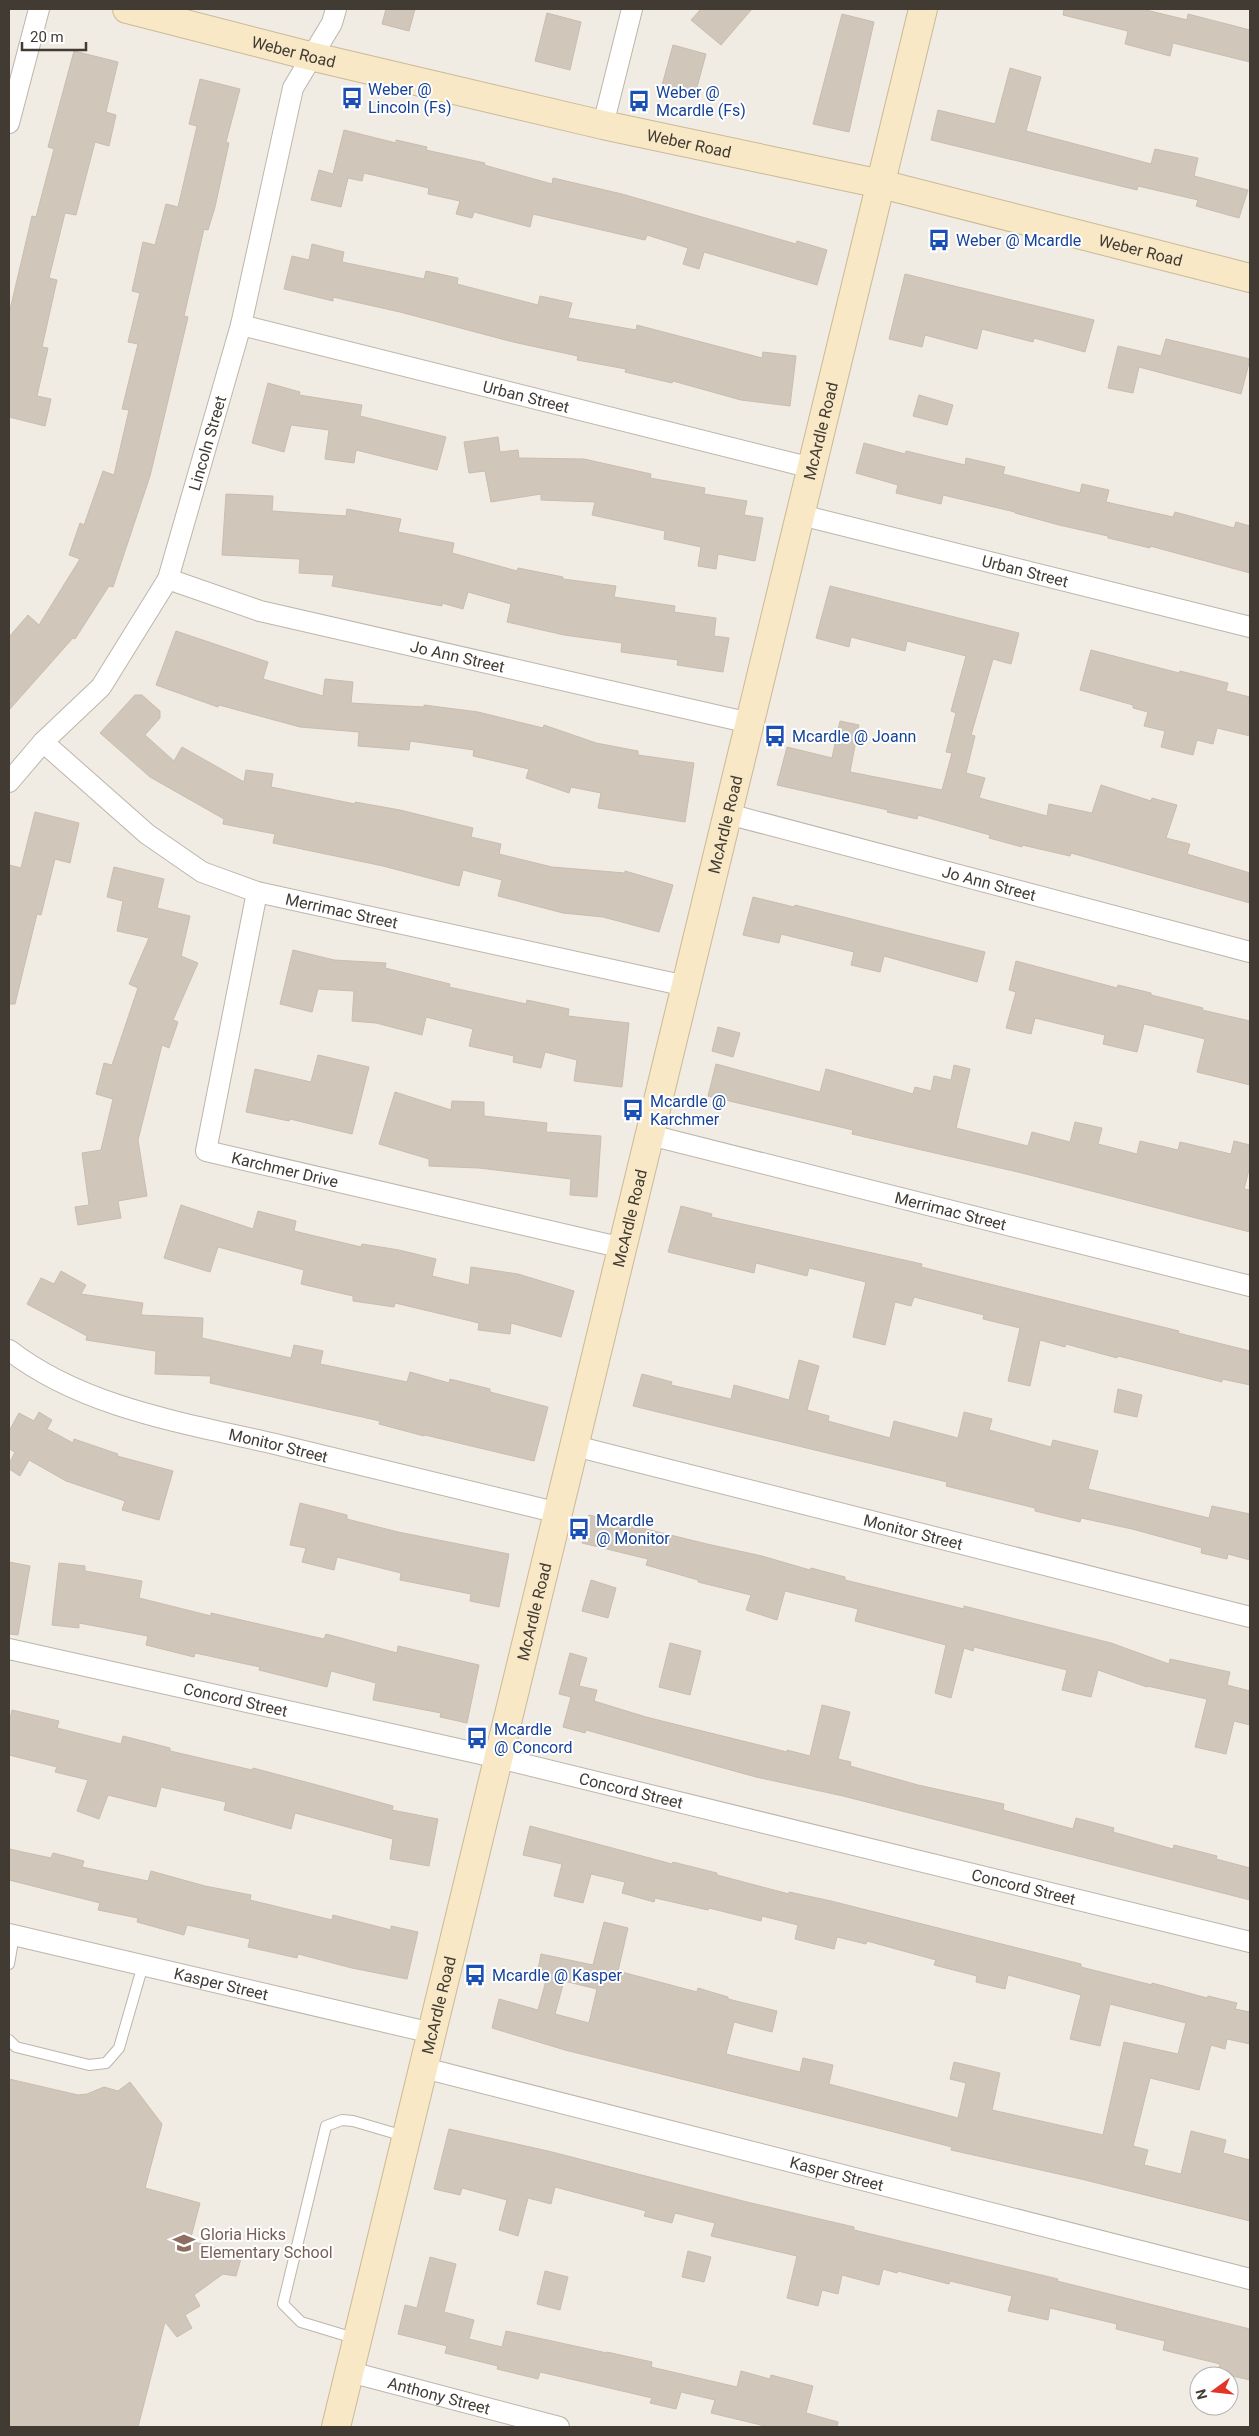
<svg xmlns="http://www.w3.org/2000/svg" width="1259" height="2436" font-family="Roboto,sans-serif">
  <rect width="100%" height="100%" fill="#f0ebe3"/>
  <g fill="#d0c6ba" stroke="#cabdae" fill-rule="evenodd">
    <polygon points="386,9 415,9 409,31 382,24"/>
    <polygon points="701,9 752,9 721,45 691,20"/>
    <polygon points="1064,9 1142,9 1187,20 1188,14 1250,30 1250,62 1173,43 1170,56 1125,44 1128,31 1063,15"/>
    <polygon points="547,13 581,22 570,70 535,61"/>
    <polygon points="842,14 874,22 849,132 813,124"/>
    <polygon points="673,45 706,54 694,98 661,89"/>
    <polygon points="74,51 118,62 106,112 116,115 109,146 95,142 76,215 65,213 49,278 57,280 42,347 48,348 37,396 51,399 45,426 9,417 9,314 32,216 36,217 54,149 48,147"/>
    <polygon points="1010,68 1041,77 1026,131 1151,164 1155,149 1198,158 1194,176 1248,190 1239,218 1196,206 1198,200 1138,186 1137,190 931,140 938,110 995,124"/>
    <polygon points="200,79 240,89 226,142 229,143 215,207 208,230 204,229 184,316 188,317 150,476 113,587 109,586 75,639 73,638 9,710 9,637 28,615 39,625 80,559 69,555 80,523 84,525 103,471 114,475 129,410 122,409 138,344 128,342 140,293 132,291 143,242 155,245 166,204 178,207 197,126 189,124"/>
    <polygon points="344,130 396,143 396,140 427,147 426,150 485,163 484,165 552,184 553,178 622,194 796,244 797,241 827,250 817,285 704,252 699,269 683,264 688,248 647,235 645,240 533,214 530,227 474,212 472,218 456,214 460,201 428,194 429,188 364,173 362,181 348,178 341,207 311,200 319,170 333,174"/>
    <polygon points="312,244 344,252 342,262 424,279 426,271 458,278 457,284 538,305 540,296 572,303 568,318 636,330 637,325 762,358 763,352 796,356 790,406 741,400 673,381 672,383 625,372 626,369 577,360 578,356 513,342 400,312 333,297 333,301 284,289 292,256 309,260"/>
    <polygon points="905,274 1094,320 1085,352 1034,338 1033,342 982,329 977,349 925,335 922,347 889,339"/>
    <polygon points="1166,339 1250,359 1241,394 1139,367 1133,393 1108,388 1118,346 1161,356"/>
    <polygon points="268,383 300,392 299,395 362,405 360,416 446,437 437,470 356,450 354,463 325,459 329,430 291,425 284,452 252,443"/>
    <polygon points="919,395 953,405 947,425 913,416"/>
    <polygon points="498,437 500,452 518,450 519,458 584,459 651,474 650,478 705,488 704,494 747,501 744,515 763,518 755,561 718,554 716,569 698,566 701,547 664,539 665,531 592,515 595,502 541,500 541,494 491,502 485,471 469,473 464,442"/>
    <polygon points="864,443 905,454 906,451 965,465 966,458 1005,467 1003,474 1080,493 1082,484 1109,490 1106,502 1173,517 1175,512 1234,528 1236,522 1250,526 1250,573 1150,546 1150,548 1108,538 1108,536 1059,525 1015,513 1015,512 943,495 941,504 896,493 898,485 856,473"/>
    <polygon points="226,494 273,496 272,511 346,516 347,509 401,519 398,532 454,543 452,553 517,571 518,568 563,577 563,579 616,586 614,597 675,606 674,612 716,618 714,636 729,638 723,672 677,665 678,660 621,652 622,643 564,635 507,622 511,604 468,592 463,609 442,603 442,606 332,586 334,575 299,573 300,559 222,555"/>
    <polygon points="830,586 1019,633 1011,664 993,659 971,735 975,736 966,773 985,778 979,798 1047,816 1049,804 1092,813 1101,785 1151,801 1152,798 1177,805 1166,838 1190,844 1187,854 1250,873 1250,903 1071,853 1070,856 1022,845 1022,847 989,838 990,835 918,815 917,819 887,812 888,810 777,785 787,747 832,758 840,721 859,725 850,772 942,790 952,753 946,752 956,713 951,711 966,656 907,641 905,651 851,637 849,647 816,638"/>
    <polygon points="176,631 268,662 263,679 323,696 325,679 353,682 351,703 424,707 424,705 478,712 543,728 544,725 596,743 638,751 638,755 694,763 685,822 598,808 601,793 571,787 569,793 526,778 529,769 473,756 474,750 410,741 409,750 358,746 359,732 300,727 219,705 218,707 156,685"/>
    <polygon points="1091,650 1179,673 1180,671 1228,683 1226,691 1250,697 1250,736 1217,728 1213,744 1197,740 1193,755 1161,747 1165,731 1144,726 1148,712 1133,708 1133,705 1080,690"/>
    <polygon points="135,695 142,695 160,711 160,718 145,735 174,761 182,747 244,782 246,770 273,774 271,787 355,804 355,802 400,810 473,828 471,837 501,844 499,854 552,867 625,873 625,871 673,885 659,932 603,917 563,913 498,896 502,880 463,870 459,886 383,866 273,843 275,834 223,824 224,819 150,777 100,733"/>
    <polygon points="35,812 79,823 70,863 55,859 41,915 37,914 15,1004 9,1004 9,865 21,868"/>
    <polygon points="114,867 164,879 157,908 190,916 181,956 198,963 173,1020 178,1022 169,1048 162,1045 138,1140 147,1196 118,1201 121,1218 78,1225 75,1207 89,1205 82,1153 101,1150 113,1099 96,1094 104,1063 112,1065 138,988 129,984 149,938 117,931 123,901 107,897"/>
    <polygon points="753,897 794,907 795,905 985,952 977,982 884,956 880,972 851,965 854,952 781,934 779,943 743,935"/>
    <polygon points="293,950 334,960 386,963 385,968 450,984 449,987 526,1004 527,1000 569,1009 568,1016 629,1023 622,1087 574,1081 577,1060 545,1052 541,1068 513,1062 514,1056 469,1046 473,1029 426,1017 422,1035 376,1023 352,1021 354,991 318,989 312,1012 280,1004"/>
    <polygon points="1016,961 1117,988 1118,985 1151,993 1151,995 1203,1008 1202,1010 1250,1021 1250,1085 1197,1072 1205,1039 1144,1024 1137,1052 1103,1044 1105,1035 1035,1018 1031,1034 1006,1028 1016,992 1009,990"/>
    <polygon points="718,1027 740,1033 733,1057 712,1051"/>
    <polygon points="318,1055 369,1067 352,1134 290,1119 289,1121 246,1112 255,1069 311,1082"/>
    <polygon points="716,1064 820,1092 826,1069 913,1094 915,1087 931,1091 934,1076 951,1080 954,1065 970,1069 956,1128 1028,1146 1032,1132 1070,1142 1075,1122 1102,1128 1098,1144 1137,1154 1140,1141 1178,1150 1180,1142 1231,1154 1234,1141 1250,1145 1250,1166 1244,1189 1250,1190 1250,1232 1022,1173 852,1134 853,1130 708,1096"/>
    <polygon points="395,1092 451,1110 452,1101 484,1102 484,1116 547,1123 546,1132 601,1136 597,1197 570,1195 571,1179 479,1168 429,1166 429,1159 379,1144"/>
    <polygon points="181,1205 253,1229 258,1211 296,1221 294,1231 361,1247 362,1244 399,1250 436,1259 432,1276 469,1285 471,1267 518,1274 574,1291 561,1337 511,1323 510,1334 478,1330 479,1323 395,1303 394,1307 353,1301 353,1296 301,1284 304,1270 218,1247 210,1272 164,1258"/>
    <polygon points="681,1206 712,1214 711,1217 922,1264 921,1267 1179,1331 1178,1333 1250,1351 1250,1385 1222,1379 1222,1382 1118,1356 1117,1358 1066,1344 1065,1347 1040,1340 1030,1386 1008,1381 1020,1328 983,1319 984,1315 914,1297 911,1306 895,1302 885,1345 853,1337 866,1282 809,1268 807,1276 756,1263 754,1273 668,1252"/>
    <polygon points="61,1271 86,1285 81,1294 143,1303 141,1315 203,1318 202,1338 291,1358 294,1345 323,1351 320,1364 407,1382 410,1372 449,1383 450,1379 490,1389 490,1392 548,1407 534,1461 425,1435 424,1436 379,1424 380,1421 210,1383 211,1376 155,1374 156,1351 86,1340 87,1336 27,1304 41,1278 54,1284"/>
    <polygon points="799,1360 819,1366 807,1410 829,1416 828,1421 890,1438 894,1421 958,1438 964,1412 992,1419 989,1430 1051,1447 1053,1440 1098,1451 1088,1489 1209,1518 1212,1506 1250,1514 1250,1560 1228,1554 1227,1559 1201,1553 1202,1548 1132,1529 1081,1518 1080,1522 1035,1511 1035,1508 946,1486 947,1482 633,1406 642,1374 672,1382 671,1385 731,1399 734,1385 789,1400"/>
    <polygon points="1118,1389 1142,1395 1137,1417 1114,1412"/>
    <polygon points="39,1412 52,1420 47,1429 73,1443 74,1439 118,1454 117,1456 173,1471 159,1520 122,1510 125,1501 66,1481 29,1460 20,1476 9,1469 9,1464 15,1452 9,1449 9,1431 19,1413 34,1421"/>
    <polygon points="300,1503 347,1515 347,1519 398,1532 509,1554 499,1607 470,1601 471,1594 400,1580 401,1573 337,1557 334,1570 302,1562 306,1548 290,1545"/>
    <polygon points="589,1515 707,1544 762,1556 810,1570 811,1568 845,1577 845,1580 964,1609 964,1606 1111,1643 1169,1664 1170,1659 1230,1672 1227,1685 1250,1691 1250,1725 1234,1721 1226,1754 1195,1747 1207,1699 1147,1686 1147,1687 1098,1670 1091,1697 1062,1690 1067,1670 974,1647 973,1651 964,1648 951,1698 935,1693 946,1645 855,1621 858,1609 785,1591 777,1620 746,1610 751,1595 698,1582 698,1580 646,1565 648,1559 582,1543"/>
    <polygon points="9,1562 30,1566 18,1635 9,1634"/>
    <polygon points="59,1563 85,1566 85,1571 142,1581 139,1598 211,1616 211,1613 324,1639 326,1634 397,1653 398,1646 479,1665 467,1723 440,1717 441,1713 373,1700 376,1683 331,1671 327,1687 259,1670 260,1667 195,1653 194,1657 146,1645 148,1636 79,1623 79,1628 52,1625"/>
    <polygon points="591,1580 616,1588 608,1618 582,1611"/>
    <polygon points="670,1643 701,1651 690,1695 659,1687"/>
    <polygon points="570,1653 587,1658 579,1686 597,1690 594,1701 646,1717 787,1752 787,1750 810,1756 822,1705 850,1712 838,1759 851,1762 850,1766 918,1785 1004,1804 1003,1810 1073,1829 1076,1818 1114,1828 1113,1832 1173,1849 1174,1845 1217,1856 1216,1859 1250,1868 1250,1900 843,1796 756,1777 586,1730 585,1733 563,1727 571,1697 559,1694"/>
    <polygon points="12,1710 59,1721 57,1728 121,1744 123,1736 170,1748 170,1751 252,1770 253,1768 317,1785 393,1806 392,1810 438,1819 429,1866 390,1859 393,1839 295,1813 291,1829 224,1810 226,1802 161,1787 156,1807 108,1795 99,1819 77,1811 88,1780 55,1772 57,1767 9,1755 9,1723"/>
    <path d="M530,1826l142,38 1,-2 44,11v2l72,19v-2l42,9 250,63v3l71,18v-2l55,15 1,-2 29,7 -2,6 15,3v32l-23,-5 -2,10 -14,-4 -12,45 -49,-12 -17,68 15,4 -4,15 37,9 10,-43 35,9 -3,13 27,7v61l-169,-42 -130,-29 1,-3 -66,-17 -321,-80 -73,-22 7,-29 39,11 9,-33 -10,-2 4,-21 52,11 11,-43 24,6 -10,43 79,21 1,-4 30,9v2l49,12 -5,21 -38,-10 -8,32 74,18 3,-14 30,7 -4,19 129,34 8,-35 -16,-4 4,-17 46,11 -8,37 111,25 21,-93 54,12 8,-31 -76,-19 -10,42 -30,-7 11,-44 -40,-11 -33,-9 -3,14 -29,-7 1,-6 -43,-11 2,-5 -69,-19 -1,3 -29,-7 -3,12 -39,-10 3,-14 -36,-9 -1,5 -52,-13 -1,2 -53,-12 -1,4 -32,-9 3,-11 -34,-8 -8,29 -29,-7 8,-32 -39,-9zM564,1981l33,8 -8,34 -34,-9z"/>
    <polygon points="9,1849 51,1858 53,1853 84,1861 82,1867 148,1881 151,1871 205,1886 251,1895 250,1900 332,1920 333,1915 391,1930 391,1926 418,1932 407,1979 352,1968 298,1954 297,1958 248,1947 250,1939 187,1925 184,1935 137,1922 138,1918 98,1910 100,1903 9,1880"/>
    <polygon points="9,2079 78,2095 87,2094 104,2087 118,2091 130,2082 162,2124 145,2188 200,2203 190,2241 242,2255 236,2276 223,2274 194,2295 200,2306 185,2315 192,2328 177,2337 165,2322 138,2427 9,2427"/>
    <polygon points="449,2129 548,2151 747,2202 854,2227 854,2230 1058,2279 1057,2281 1250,2329 1250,2380 1218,2373 1220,2364 1163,2350 1165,2341 1116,2329 1117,2324 1050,2308 1048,2320 1008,2311 1012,2296 950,2281 949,2284 898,2271 897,2273 883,2269 879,2285 842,2275 838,2294 822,2290 818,2306 787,2298 797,2256 711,2236 715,2223 675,2213 672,2223 644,2216 646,2211 555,2187 551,2204 528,2198 518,2236 499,2230 507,2200 462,2188 460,2195 434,2189"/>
    <polygon points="688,2251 711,2257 704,2282 682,2277"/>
    <polygon points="430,2257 456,2264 444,2312 474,2320 469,2339 502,2347 506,2331 607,2353 607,2352 652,2362 651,2367 737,2387 741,2371 770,2379 771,2375 813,2386 806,2413 838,2422 837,2427 769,2427 711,2413 715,2400 681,2392 676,2409 650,2403 652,2398 588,2383 540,2372 538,2379 497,2369 498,2366 445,2353 447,2346 398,2334 405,2305 417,2308"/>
    <polygon points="545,2271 568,2277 560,2310 537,2304"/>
  </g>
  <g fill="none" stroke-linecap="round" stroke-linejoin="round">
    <g stroke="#bdb5aa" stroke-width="12">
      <g id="service">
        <polyline points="9,1964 14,1935"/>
        <polyline points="9,2040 16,2047 89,2065 106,2063 119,2048 143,1965"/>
        <polyline points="357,2339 301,2322 283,2304 326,2126 342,2120 353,2121 404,2136"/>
      </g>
    </g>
    <g stroke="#bdb5aa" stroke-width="22">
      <g id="minor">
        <polyline points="9,123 39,9"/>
        <polyline points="603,125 632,9"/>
        <path id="s1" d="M241,325l571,143"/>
        <path id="s2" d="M801,515l449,112"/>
        <path id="s3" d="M168,579l92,32 490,112"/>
        <path id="s4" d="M43,742l104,92 55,38 55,20 429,94"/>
        <path id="s5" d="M9,782l34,-40 58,-55 67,-108 73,-254 52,-237 39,-65 4,-14"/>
        <path id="s6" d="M728,814l522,138"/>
        <path id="s7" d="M257,892l-51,259 417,97"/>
        <path id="s8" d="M650,1135l600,151"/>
        <path id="s9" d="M9,1350c75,58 176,73 266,94 94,23 189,46 284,69"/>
        <path id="s10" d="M575,1446l675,171"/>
        <path id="s11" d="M9,1649l490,109 751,184"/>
        <path id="s12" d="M9,1934l423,99"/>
        <path id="s13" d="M424,2068l826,211"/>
        <path id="s14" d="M350,2372l209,55"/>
      </g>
    </g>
    <g stroke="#cbb997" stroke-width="30">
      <g id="secondary">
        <path id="s15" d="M127,9l183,47 293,69 278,59 369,94"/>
        <path id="s16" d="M336,2427l587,-2418"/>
      </g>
    </g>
    <use href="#service" stroke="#fff" stroke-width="10"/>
    <use href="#minor" stroke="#fff" stroke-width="20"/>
    <use href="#secondary" stroke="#f8e8c5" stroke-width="28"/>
  </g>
  <defs>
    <g id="bus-bare" transform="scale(1.725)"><path d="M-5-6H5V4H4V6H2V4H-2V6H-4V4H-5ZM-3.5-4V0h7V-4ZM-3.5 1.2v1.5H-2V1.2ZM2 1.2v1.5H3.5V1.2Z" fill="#1a4fb4" stroke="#fff" stroke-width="2.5" paint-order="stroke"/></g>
    <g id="school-bare" transform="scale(1.725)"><path d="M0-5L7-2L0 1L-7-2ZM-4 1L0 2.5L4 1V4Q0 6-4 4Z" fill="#8d6e63" stroke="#fff" stroke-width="2.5" paint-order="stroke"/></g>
  </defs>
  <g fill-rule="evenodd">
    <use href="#bus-bare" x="352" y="98"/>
    <use href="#bus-bare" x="639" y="101"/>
    <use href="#bus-bare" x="939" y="240"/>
    <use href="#bus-bare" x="775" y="736"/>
    <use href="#bus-bare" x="633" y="1110"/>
    <use href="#bus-bare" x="579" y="1529"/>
    <use href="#bus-bare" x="477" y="1738"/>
    <use href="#bus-bare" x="475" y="1975"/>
    <use href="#school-bare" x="184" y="2243"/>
  </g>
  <g text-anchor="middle" stroke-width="4" stroke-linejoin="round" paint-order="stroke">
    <g font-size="16" fill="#413b34" stroke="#fff">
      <text dy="6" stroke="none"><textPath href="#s15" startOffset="172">Weber Road</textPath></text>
      <text dy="6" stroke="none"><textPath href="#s15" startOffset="578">Weber Road</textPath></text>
      <text dy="6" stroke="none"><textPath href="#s15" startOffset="1042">Weber Road</textPath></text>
      <text dy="6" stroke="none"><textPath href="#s1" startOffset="294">Urban Street</textPath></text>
      <text dy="6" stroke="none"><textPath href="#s16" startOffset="2054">McArdle Road</textPath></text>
      <text dy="6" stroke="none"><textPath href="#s5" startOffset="401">Lincoln Street</textPath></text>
      <text dy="6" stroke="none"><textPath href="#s2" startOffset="231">Urban Street</textPath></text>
      <text dy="6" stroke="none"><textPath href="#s3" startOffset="300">Jo Ann Street</textPath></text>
      <text dy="6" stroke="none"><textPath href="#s16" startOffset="1649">McArdle Road</textPath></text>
      <text dy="6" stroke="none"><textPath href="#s6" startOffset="270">Jo Ann Street</textPath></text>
      <text dy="6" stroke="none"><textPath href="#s4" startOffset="351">Merrimac Street</textPath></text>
      <text dy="6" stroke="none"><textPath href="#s7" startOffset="345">Karchmer Drive</textPath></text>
      <text dy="6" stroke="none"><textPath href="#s8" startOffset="310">Merrimac Street</textPath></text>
      <text dy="6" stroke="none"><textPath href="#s16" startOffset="1244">McArdle Road</textPath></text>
      <text dy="6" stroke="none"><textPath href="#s9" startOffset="288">Monitor Street</textPath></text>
      <text dy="6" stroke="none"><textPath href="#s10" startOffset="349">Monitor Street</textPath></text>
      <text dy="6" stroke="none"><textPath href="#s16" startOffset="839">McArdle Road</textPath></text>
      <text dy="6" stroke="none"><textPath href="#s11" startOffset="232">Concord Street</textPath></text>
      <text dy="6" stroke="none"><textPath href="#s11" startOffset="638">Concord Street</textPath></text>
      <text dy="6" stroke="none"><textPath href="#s11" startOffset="1042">Concord Street</textPath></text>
      <text dy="6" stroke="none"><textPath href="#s12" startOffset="218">Kasper Street</textPath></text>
      <text dy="6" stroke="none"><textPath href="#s16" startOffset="434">McArdle Road</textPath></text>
      <text dy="6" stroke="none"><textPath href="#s13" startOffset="426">Kasper Street</textPath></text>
      <text dy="6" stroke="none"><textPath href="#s14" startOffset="92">Anthony Street</textPath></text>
    </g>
    <g font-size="16" fill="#164399" stroke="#fff" text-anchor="start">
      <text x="368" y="95">Weber @<tspan x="368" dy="18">Lincoln (Fs)</tspan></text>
      <text x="656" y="98">Weber @<tspan x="656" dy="18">Mcardle (Fs)</tspan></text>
      <text x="956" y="246">Weber @ Mcardle</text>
      <text x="792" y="742">Mcardle @ Joann</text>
      <text x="650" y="1107">Mcardle @<tspan x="650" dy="18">Karchmer</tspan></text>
      <text x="596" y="1526">Mcardle<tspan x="596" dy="18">@ Monitor</tspan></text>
      <text x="494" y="1735">Mcardle<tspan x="494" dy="18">@ Concord</tspan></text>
      <text x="492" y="1981">Mcardle @ Kasper</text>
    </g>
    <g font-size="16" fill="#785e54" stroke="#fff" text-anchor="start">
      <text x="200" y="2240">Gloria Hicks<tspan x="200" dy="18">Elementary School</tspan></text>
    </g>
  </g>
  <rect width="1259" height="2436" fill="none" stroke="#413b34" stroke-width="20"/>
  <g transform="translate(1214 2391) rotate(255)"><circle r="24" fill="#ffffff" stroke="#b3b1ae"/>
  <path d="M0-4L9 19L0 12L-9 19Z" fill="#e33427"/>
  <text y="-8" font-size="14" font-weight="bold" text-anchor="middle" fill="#413b34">N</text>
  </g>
  <path d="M22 42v8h64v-8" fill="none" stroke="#413b34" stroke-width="2.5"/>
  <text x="30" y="42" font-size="15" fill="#413b34" stroke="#ffffff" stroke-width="4" paint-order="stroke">20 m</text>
</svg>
